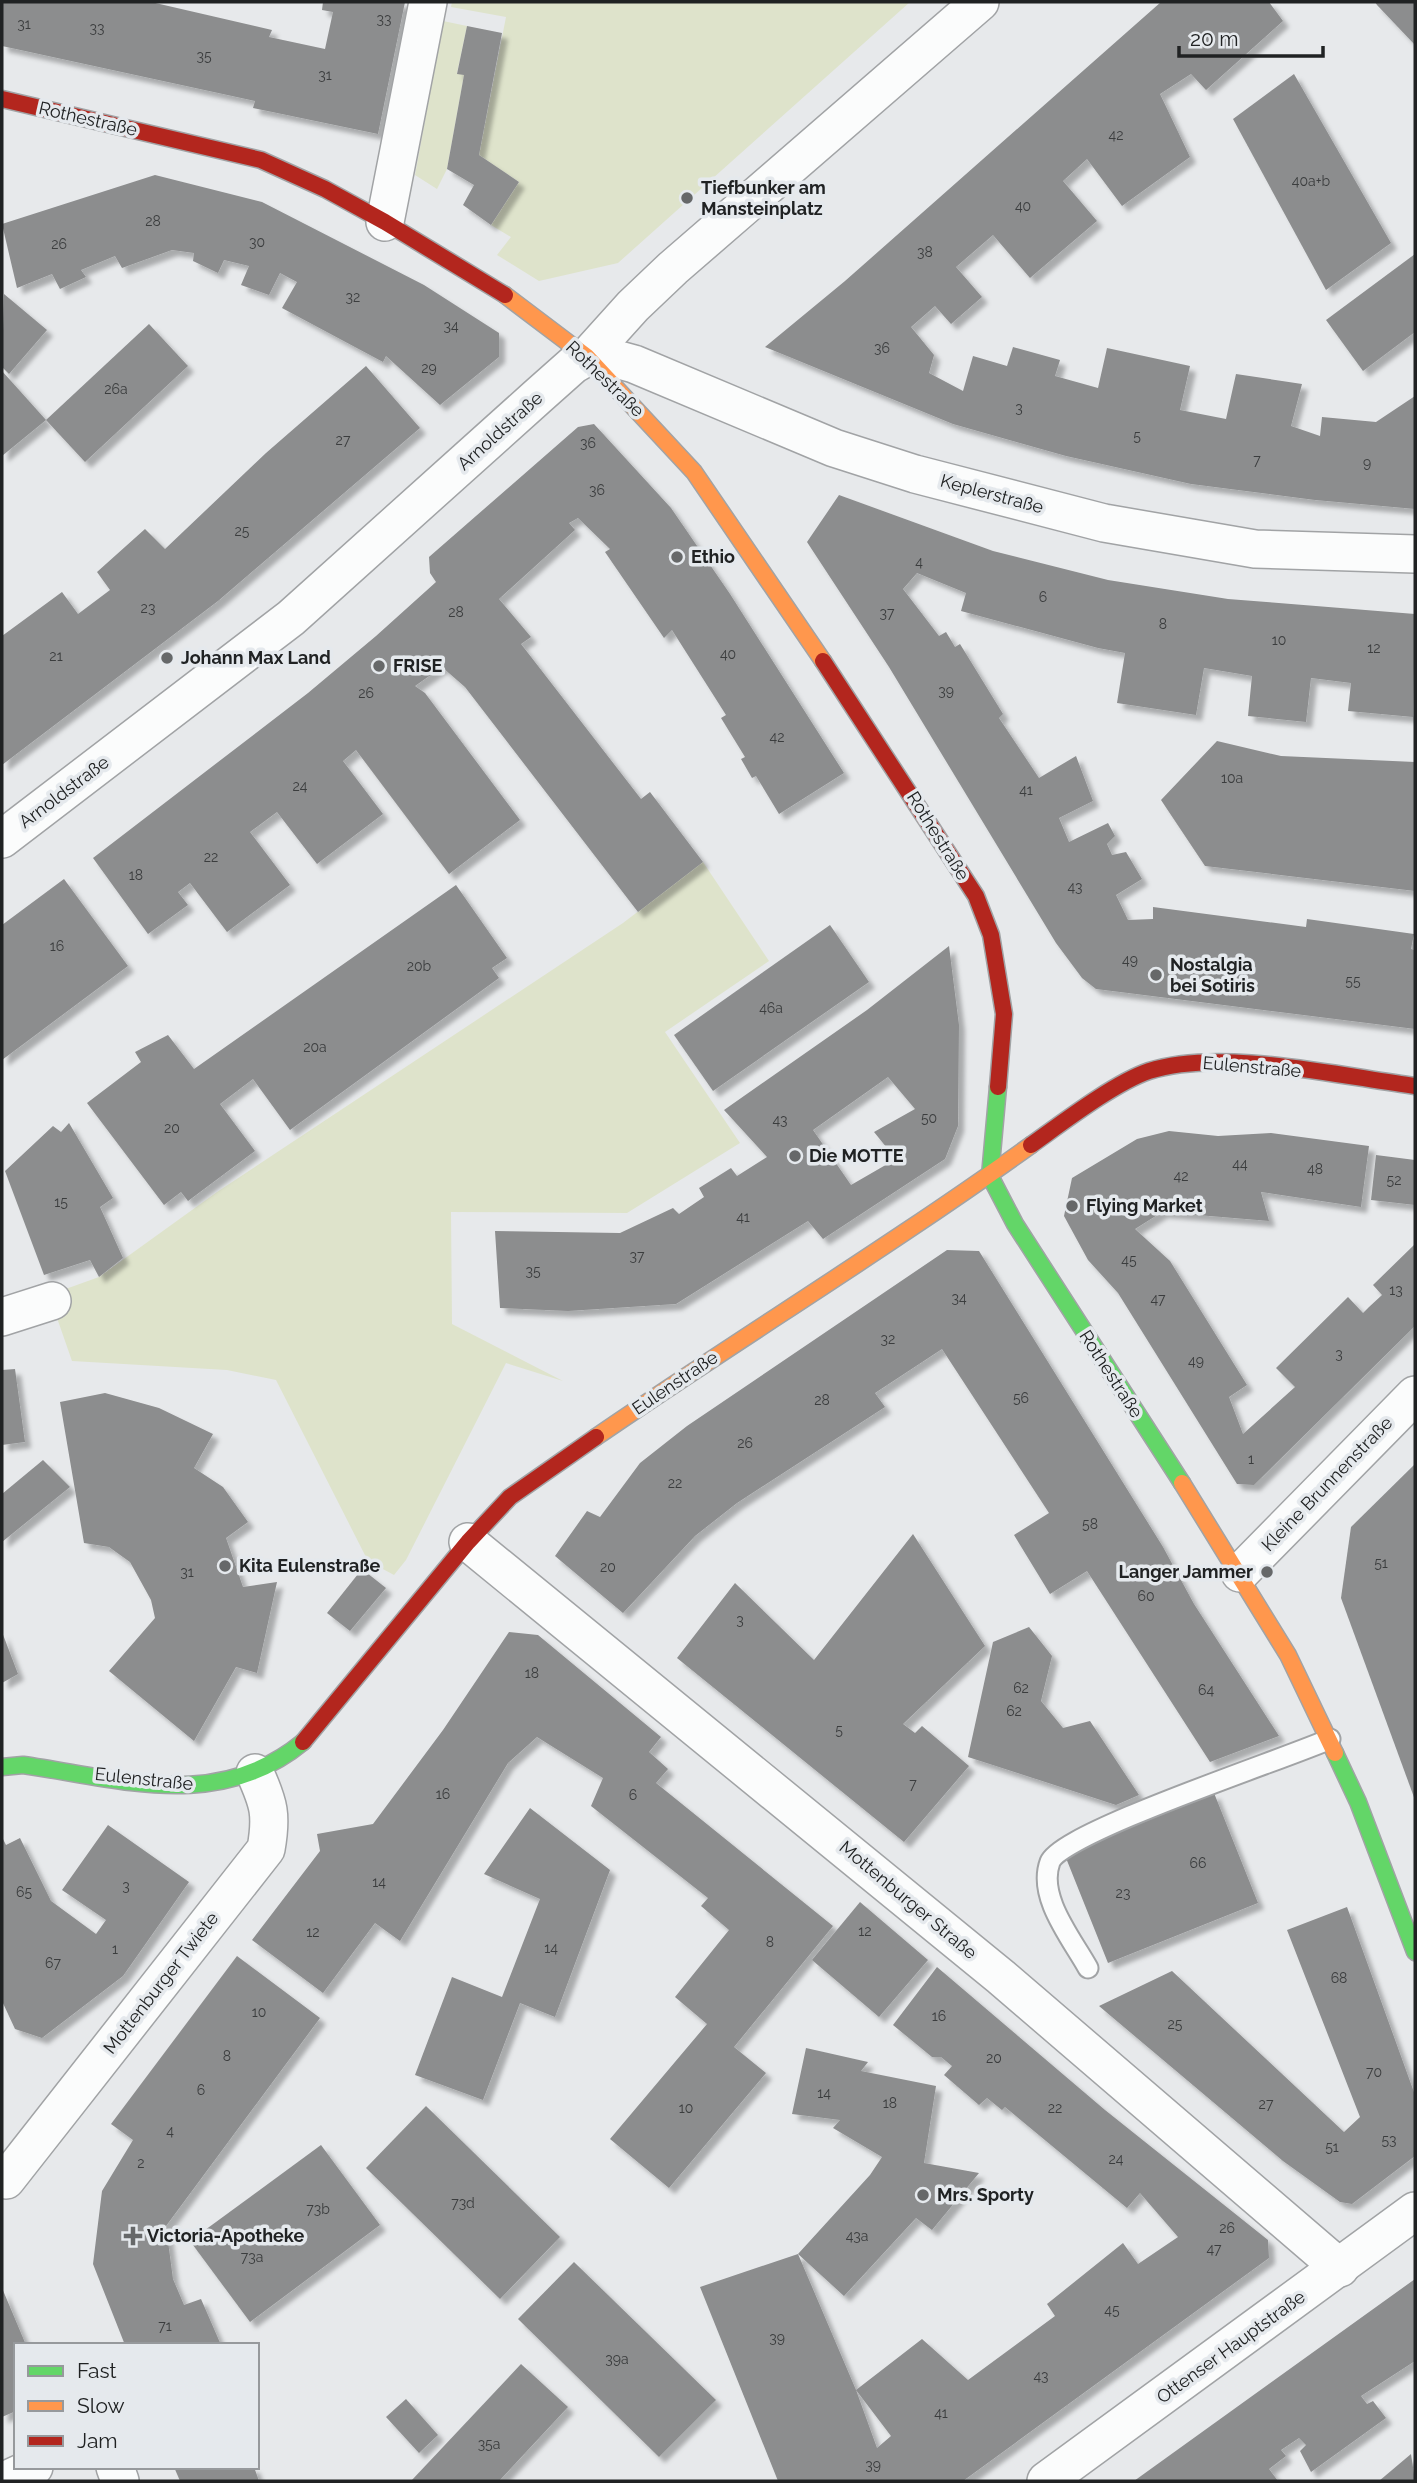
<svg xmlns="http://www.w3.org/2000/svg" width="1417" height="2483" font-family="Raleway,sans-serif">
  <defs>
    <filter id="shadow"><feDropShadow dx="6" dy="6" stdDeviation="2" flood-color="#0004"/></filter>
  </defs>
  <rect width="100%" height="100%" fill="#e7e9eb"/>
  <g fill="#dee3cb">
    <polygon points="452,2 910,2 618,263 539,281 497,255 511,237 491,225 519,182 479,155 506,17 451,7"/>
    <polygon points="443,21 467,26 457,73 464,75 447,169 437,189 415,175"/>
    <polygon points="703,862 769,961 665,1032 740,1143 627,1213 451,1212 452,1324 563,1381 506,1363 406,1560 394,1575 368,1561 276,1380 227,1370 72,1361 49,1295 99,1277 217,1192 623,923"/>
  </g>
  <g fill="#8c8d8e" fill-rule="evenodd" filter="url(#shadow)">
    <polygon points="2,2 151,2 272,30 269,37 325,49 333,12 322,10 323,2 405,2 378,134 253,108 255,101 2,46"/>
    <polygon points="1161,2 1269,2 1283,21 1206,90 1191,74 1160,94 1190,157 1122,206 1087,159 1063,181 1097,221 1030,278 993,235 956,267 982,297 951,324 935,306 911,327 934,355 929,373 963,391 973,356 1007,366 1013,347 1060,360 1055,376 1098,388 1107,348 1190,366 1180,410 1226,419 1236,374 1302,384 1291,426 1320,436 1322,417 1376,422 1415,396 1415,509 1315,500 1191,484 1066,456 953,424 765,347 845,281"/>
    <polygon points="1375,2 1415,2 1415,45 1377,5"/>
    <polygon points="467,26 502,33 479,155 519,182 491,225 463,205 474,185 447,169 464,75 457,74"/>
    <polygon points="1294,74 1391,243 1326,290 1233,119"/>
    <polygon points="155,175 262,202 424,285 499,333 499,357 440,405 386,356 383,362 282,308 297,282 280,273 269,295 241,285 249,266 224,260 218,273 193,261 194,253 172,250 122,268 115,256 81,270 86,277 60,289 52,274 17,288 2,224"/>
    <polygon points="1415,254 1415,332 1363,371 1326,320"/>
    <polygon points="4,294 47,330 9,374 2,367"/>
    <polygon points="149,324 188,366 85,462 46,420"/>
    <polygon points="366,366 420,428 218,601 2,765 2,636 62,592 78,614 110,590 97,572 145,529 165,549 266,453"/>
    <polygon points="2,371 46,420 2,456"/>
    <polygon points="594,424 671,508 730,594 844,773 779,814 756,776 752,778 741,759 745,757 721,718 726,715 672,630 664,638 605,552 610,549 578,518 569,523 575,530 499,599 531,637 521,644 641,799 650,792 703,862 638,912 465,687 442,667 415,686 425,693 520,820 449,874 356,750 343,761 383,814 317,864 277,812 250,832 290,885 227,932 190,883 178,892 188,905 148,934 93,858 308,693 376,636 436,582 430,573 429,557 578,427"/>
    <polygon points="839,495 993,551 1108,580 1228,599 1415,614 1413,717 1348,711 1351,683 1311,678 1306,722 1248,716 1252,676 1204,668 1196,715 1117,703 1125,653 1098,648 961,611 966,593 917,573 903,589 939,636 946,632 955,647 960,644 1003,714 999,718 1039,778 1076,756 1093,801 1059,818 1069,842 1108,823 1115,836 1107,844 1112,855 1126,852 1142,879 1116,895 1128,920 1153,919 1153,907 1306,927 1307,919 1414,934 1411,949 1415,950 1415,1029 1096,989 1082,978 1056,943 889,667 807,542"/>
    <polygon points="1217,741 1281,756 1415,762 1415,891 1205,866 1161,800"/>
    <polygon points="64,879 128,966 2,1060 2,925"/>
    <polygon points="456,885 507,958 492,968 499,978 290,1130 253,1079 220,1104 255,1151 188,1201 181,1192 164,1205 87,1103 141,1062 135,1052 168,1035 194,1069"/>
    <polygon points="830,925 869,982 713,1091 674,1035"/>
    <path d="M949,946l10,79 -1,101 -13,33 -122,80 -15,-18 -132,83 -108,7 -68,-3 -5,-77 125,2 53,-25 6,6 25,-17 -5,-9 32,-20 6,8 30,-19 -43,-47 143,-100zM888,1077l27,32 -41,23 22,27 -45,26 -38,-55z"/>
    <polygon points="69,1123 113,1198 100,1207 123,1258 99,1277 90,1260 44,1275 5,1171 53,1126 61,1132"/>
    <polygon points="1169,1131 1218,1136 1271,1133 1369,1146 1361,1207 1261,1192 1269,1221 1162,1212 1135,1229 1170,1261 1247,1385 1229,1397 1243,1434 1295,1387 1276,1368 1348,1297 1363,1313 1369,1307 1382,1295 1373,1285 1415,1244 1415,1326 1254,1485 1237,1484 1118,1293 1088,1260 1064,1216 1072,1178 1137,1139"/>
    <polygon points="1376,1155 1415,1160 1415,1205 1371,1200"/>
    <polygon points="947,1250 979,1251 1163,1547 1194,1604 1279,1736 1210,1762 1087,1571 1050,1594 1014,1535 1049,1513 942,1349 875,1393 885,1407 737,1503 695,1536 623,1613 555,1556 587,1511 600,1517 640,1463 687,1426"/>
    <polygon points="15,1369 25,1442 2,1445 2,1370"/>
    <polygon points="105,1393 159,1408 213,1434 194,1468 223,1487 248,1522 226,1538 243,1587 277,1582 257,1673 236,1667 194,1741 109,1671 155,1618 151,1600 130,1562 109,1547 84,1543 60,1402"/>
    <polygon points="43,1460 70,1487 2,1542 2,1494"/>
    <polygon points="1415,1464 1415,1800 1341,1598 1351,1527"/>
    <polygon points="913,1534 985,1646 903,1724 915,1733 922,1726 969,1766 904,1842 677,1658 735,1583 814,1660"/>
    <polygon points="362,1569 386,1588 350,1631 327,1613"/>
    <polygon points="1029,1627 1052,1656 1041,1701 1063,1728 1090,1721 1139,1795 1116,1805 968,1757 993,1642"/>
    <polygon points="2,1632 18,1674 2,1683"/>
    <polygon points="509,1632 538,1635 661,1737 649,1752 668,1769 656,1783 833,1926 734,2047 766,2073 669,2188 610,2139 707,2024 675,1997 729,1930 701,1906 708,1898 591,1806 603,1778 537,1737 508,1763 400,1941 375,1923 323,1993 252,1940 320,1851 317,1834 373,1824 443,1730"/>
    <polygon points="1214,1793 1258,1903 1108,1963 1064,1853"/>
    <polygon points="530,1808 610,1870 555,2017 520,2003 483,2100 415,2075 452,1977 502,1997 540,1899 484,1874"/>
    <polygon points="108,1825 189,1882 123,1976 42,2038 15,2029 2,2001 2,1837 6,1845 20,1838 51,1901 96,1934 106,1920 62,1890"/>
    <polygon points="860,1902 928,1960 879,2017 812,1960"/>
    <polygon points="1347,1907 1415,2095 1415,2156 1352,2204 1340,2202 1283,2161 1099,2006 1172,1971 1344,2132 1360,2117 1287,1930"/>
    <polygon points="237,1956 320,2018 166,2226 173,2279 184,2305 201,2299 221,2345 125,2345 93,2264 102,2191 133,2140 111,2124"/>
    <path d="M937,1967l168,143 163,130 1,18 -306,223h-185l-78,-194 98,-33 58,136 66,-51 46,41 87,-64 -8,-12 76,-61 15,21 40,-27 -38,-44 -13,15 -122,-101 -3,3 -15,-12 -8,7 -35,-30 8,-9 -11,-9h-9l-39,-32zM856,2390l35,46 -14,12z"/>
    <polygon points="806,2048 868,2062 861,2071 936,2086 924,2163 979,2173 932,2230 916,2218 844,2296 798,2254 870,2175 882,2157 833,2128 840,2120 792,2114"/>
    <polygon points="426,2106 560,2237 500,2299 366,2168"/>
    <polygon points="321,2145 380,2225 250,2322 190,2241"/>
    <polygon points="574,2262 716,2400 659,2457 518,2319"/>
    <polygon points="1415,2279 1415,2361 1361,2396 1367,2404 1373,2401 1386,2418 1311,2472 1300,2451 1306,2445 1299,2438 1281,2450 1286,2456 1269,2469 1278,2481 1134,2481"/>
    <polygon points="2,2288 26,2345 16,2345 16,2411 2,2417"/>
    <polygon points="521,2364 568,2407 499,2481 411,2481"/>
    <polygon points="406,2399 438,2435 419,2453 386,2417"/>
    <polygon points="1411,2454 1415,2481 1379,2481"/>
    <polygon points="174,2467 254,2467 259,2481 180,2481"/>
  </g>
  <g fill="none" stroke-linecap="round" stroke-linejoin="round">
    <g stroke="#a1a3a5" stroke-width="23">
      <path id="lane" d="M1088,1968c-16,-29 -51,-71 -38,-106 12,-30 238,-104 280,-123"/>
    </g>
    <g stroke="#a1a3a5" stroke-width="40">
      <g id="street">
        <polyline points="385,222 428,2"/>
        <polyline points="587,357 612,358 634,364 834,448 915,474 1104,523 1255,549 1415,554"/>
        <polyline points="2,839 291,618 537,397 573,365 587,357 633,306 673,268 980,2"/>
        <polyline points="2,1317 52,1301"/>
        <polyline points="468,1542 1001,1977 1340,2268"/>
        <polyline points="1240,1573 1415,1395"/>
        <path d="M6,2180l260,-331c6,-34 3,-45 -11,-76"/>
        <polyline points="115,2467 120,2481"/>
        <polyline points="4,2481 34,2467"/>
        <polyline points="1046,2481 1415,2211"/>
      </g>
    </g>
    <g stroke="#a1a3a5" stroke-width="19">
      <g id="fast">
        <polyline points="998,1087 990,1176 1015,1224 1182,1483"/>
        <polyline points="1335,1753 1358,1802 1415,1952"/>
        <path d="M2,1767l21,-2c98,14 195,47 280,-23"/>
      </g>
    </g>
    <g stroke="#a1a3a5" stroke-width="19">
      <g id="slow">
        <polyline points="505,295 587,357 694,472 823,661"/>
        <path d="M596,1437c144,-99 293,-190 435,-292"/>
        <polyline points="1182,1483 1288,1655 1335,1753"/>
      </g>
    </g>
    <g stroke="#a1a3a5" stroke-width="19">
      <g id="jam">
        <polyline points="2,99 261,160 325,189 385,222 505,295"/>
        <polyline points="823,661 976,896 991,935 1004,1014 998,1087"/>
        <path d="M1031,1145c31,-22 83,-62 118,-74 72,-23 190,5 266,15"/>
        <polyline points="303,1742 468,1542 510,1497 596,1437"/>
      </g>
    </g>
    <use href="#lane" stroke="#fbfcfc" stroke-width="19"/>
    <use href="#street" stroke="#fbfcfc" stroke-width="37"/>
    <use href="#fast" stroke="#63d668" stroke-width="16"/>
    <use href="#slow" stroke="#ff974d" stroke-width="16"/>
    <use href="#jam" stroke="#b3261e" stroke-width="16"/>
  </g>
  <g fill="#666869" stroke="#e5e9ed" stroke-width="2.5">
    <circle cx="687" cy="198" r="7"/>
    <circle cx="677" cy="557" r="7"/>
    <circle cx="167" cy="658" r="7"/>
    <circle cx="379" cy="666" r="7"/>
    <circle cx="1156" cy="975" r="7"/>
    <circle cx="795" cy="1156" r="7"/>
    <circle cx="1072" cy="1206" r="7"/>
    <circle cx="225" cy="1566" r="7"/>
    <circle cx="1267" cy="1572" r="7"/>
    <circle cx="923" cy="2195" r="7"/>
    <path d="M129.5 2225.5h7v7h7v7h-7v7h-7v-7h-7v-7h7z"/>
  </g>
  <g text-anchor="middle" stroke-width="7" stroke-linejoin="round" paint-order="stroke">
    <g font-size="14" fill="#3b3d3e">
      <text x="384" y="24">33</text>
      <text x="24" y="29">31</text>
      <text x="97" y="33">33</text>
      <text x="204" y="61">35</text>
      <text x="325" y="80">31</text>
      <text x="1116" y="140">42</text>
      <text x="1311" y="186">40a+b</text>
      <text x="1023" y="211">40</text>
      <text x="153" y="226">28</text>
      <text x="257" y="247">30</text>
      <text x="59" y="249">26</text>
      <text x="925" y="257">38</text>
      <text x="353" y="302">32</text>
      <text x="451" y="331">34</text>
      <text x="882" y="353">36</text>
      <text x="429" y="373">29</text>
      <text x="116" y="394">26a</text>
      <text x="1019" y="413">3</text>
      <text x="1137" y="441">5</text>
      <text x="343" y="445">27</text>
      <text x="588" y="448">36</text>
      <text x="1257" y="465">7</text>
      <text x="1367" y="468">9</text>
      <text x="597" y="495">36</text>
      <text x="242" y="536">25</text>
      <text x="919" y="567">4</text>
      <text x="1043" y="602">6</text>
      <text x="148" y="613">23</text>
      <text x="456" y="617">28</text>
      <text x="887" y="618">37</text>
      <text x="1163" y="629">8</text>
      <text x="1279" y="645">10</text>
      <text x="1374" y="653">12</text>
      <text x="728" y="659">40</text>
      <text x="56" y="661">21</text>
      <text x="946" y="696">39</text>
      <text x="366" y="698">26</text>
      <text x="777" y="742">42</text>
      <text x="1232" y="783">10a</text>
      <text x="300" y="791">24</text>
      <text x="1026" y="795">41</text>
      <text x="211" y="862">22</text>
      <text x="136" y="880">18</text>
      <text x="1075" y="892">43</text>
      <text x="57" y="951">16</text>
      <text x="1130" y="965">49</text>
      <text x="419" y="971">20b</text>
      <text x="1353" y="986">55</text>
      <text x="771" y="1013">46a</text>
      <text x="315" y="1052">20a</text>
      <text x="929" y="1123">50</text>
      <text x="780" y="1125">43</text>
      <text x="172" y="1133">20</text>
      <text x="1240" y="1169">44</text>
      <text x="1315" y="1174">48</text>
      <text x="1181" y="1181">42</text>
      <text x="1394" y="1185">52</text>
      <text x="61" y="1207">15</text>
      <text x="743" y="1222">41</text>
      <text x="637" y="1261">37</text>
      <text x="1129" y="1265">45</text>
      <text x="533" y="1276">35</text>
      <text x="1396" y="1295">13</text>
      <text x="959" y="1303">34</text>
      <text x="1158" y="1304">47</text>
      <text x="888" y="1344">32</text>
      <text x="1339" y="1359">3</text>
      <text x="1196" y="1366">49</text>
      <text x="1021" y="1403">56</text>
      <text x="822" y="1405">28</text>
      <text x="745" y="1448">26</text>
      <text x="1251" y="1464">1</text>
      <text x="675" y="1488">22</text>
      <text x="1090" y="1529">58</text>
      <text x="1381" y="1568">51</text>
      <text x="608" y="1572">20</text>
      <text x="187" y="1577">31</text>
      <text x="1146" y="1601">60</text>
      <text x="740" y="1625">3</text>
      <text x="532" y="1678">18</text>
      <text x="1021" y="1693">62</text>
      <text x="1206" y="1695">64</text>
      <text x="1014" y="1716">62</text>
      <text x="839" y="1735">5</text>
      <text x="913" y="1789">7</text>
      <text x="443" y="1799">16</text>
      <text x="633" y="1800">6</text>
      <text x="1198" y="1868">66</text>
      <text x="379" y="1887">14</text>
      <text x="126" y="1891">3</text>
      <text x="24" y="1897">65</text>
      <text x="1123" y="1898">23</text>
      <text x="865" y="1936">12</text>
      <text x="313" y="1937">12</text>
      <text x="770" y="1947">8</text>
      <text x="551" y="1953">14</text>
      <text x="115" y="1954">1</text>
      <text x="53" y="1968">67</text>
      <text x="1339" y="1983">68</text>
      <text x="259" y="2017">10</text>
      <text x="939" y="2021">16</text>
      <text x="1175" y="2029">25</text>
      <text x="227" y="2061">8</text>
      <text x="994" y="2063">20</text>
      <text x="1374" y="2077">70</text>
      <text x="201" y="2095">6</text>
      <text x="824" y="2098">14</text>
      <text x="890" y="2108">18</text>
      <text x="1266" y="2109">27</text>
      <text x="686" y="2113">10</text>
      <text x="1055" y="2113">22</text>
      <text x="170" y="2136">4</text>
      <text x="1389" y="2145">53</text>
      <text x="1332" y="2152">51</text>
      <text x="1116" y="2164">24</text>
      <text x="141" y="2168">2</text>
      <text x="463" y="2208">73d</text>
      <text x="318" y="2214">73b</text>
      <text x="1227" y="2233">26</text>
      <text x="857" y="2241">43a</text>
      <text x="1214" y="2254">47</text>
      <text x="252" y="2262">73a</text>
      <text x="1112" y="2315">45</text>
      <text x="165" y="2331">71</text>
      <text x="777" y="2343">39</text>
      <text x="617" y="2364">39a</text>
      <text x="1041" y="2381">43</text>
      <text x="941" y="2418">41</text>
      <text x="489" y="2449">35a</text>
      <text x="873" y="2470">39</text>
    </g>
    <g font-size="18" fill="#202223" stroke="#e5e9ed">
      <text transform="translate(88 119) rotate(13)" y="6">Rothestraße</text>
      <text transform="translate(605 379) rotate(44)" y="6">Rothestraße</text>
      <text transform="translate(500 431) rotate(-42)" y="6">Arnoldstraße</text>
      <text transform="translate(992 494) rotate(15)" y="6">Keplerstraße</text>
      <text transform="translate(64 792) rotate(-37)" y="6">Arnoldstraße</text>
      <text transform="translate(938 836) rotate(58)" y="6">Rothestraße</text>
      <text transform="translate(1252 1067) rotate(5)" y="6">Eulenstraße</text>
      <text transform="translate(1111 1374) rotate(57)" y="6">Rothestraße</text>
      <text transform="translate(675 1383) rotate(-34)" y="6">Eulenstraße</text>
      <text transform="translate(1327 1484) rotate(-46)" y="6">Kleine Brunnenstraße</text>
      <text transform="translate(144 1779) rotate(6)" y="6">Eulenstraße</text>
      <text transform="translate(908 1900) rotate(40)" y="6">Mottenburger Straße</text>
      <text transform="translate(161 1983) rotate(-52)" y="6">Mottenburger Twiete</text>
      <text transform="translate(1231 2347) rotate(-36)" y="6">Ottenser Hauptstraße</text>
    </g>
    <g font-size="18" font-weight="bold" fill="#202223" stroke="#e5e9ed" text-anchor="start">
      <text x="701" y="194">Tiefbunker am<tspan x="701" dy="21">Mansteinplatz</tspan></text>
      <text x="691" y="563">Ethio</text>
      <text x="181" y="664">Johann Max Land</text>
      <text x="393" y="672">FRISE</text>
      <text x="1170" y="971">Nostalgia<tspan x="1170" dy="21">bei Sotiris</tspan></text>
      <text x="809" y="1162">Die MOTTE</text>
      <text x="1086" y="1212">Flying Market</text>
      <text x="239" y="1572">Kita Eulenstraße</text>
      <text x="1253" y="1578" text-anchor="end">Langer Jammer</text>
      <text x="937" y="2201">Mrs. Sporty</text>
      <text x="147" y="2242">Victoria-Apotheke</text>
    </g>
  </g>
  <rect width="1417" height="2483" fill="none" stroke="#202223" stroke-width="7"/>
  <rect x="14" y="2343" width="245" height="126" fill="#e5e9ed" stroke="#96999c" stroke-width="2"/>
  <rect x="28" y="2366" width="35" height="10" fill="#63d668" stroke="#96999c" stroke-width="2"/>
  <text x="77" y="2378" font-size="21" fill="#202223">Fast</text>
  <rect x="28" y="2401" width="35" height="10" fill="#ff974d" stroke="#96999c" stroke-width="2"/>
  <text x="77" y="2413" font-size="21" fill="#202223">Slow</text>
  <rect x="28" y="2436" width="35" height="10" fill="#b3261e" stroke="#96999c" stroke-width="2"/>
  <text x="77" y="2448" font-size="21" fill="#202223">Jam</text>
  <path d="M1179 46v10h144v-10" fill="none" stroke="#202223" stroke-width="3.5"/>
  <text x="1190" y="46" font-size="21" fill="#202223" stroke="#e5e9ed" stroke-width="5" paint-order="stroke">20 m</text>
</svg>
